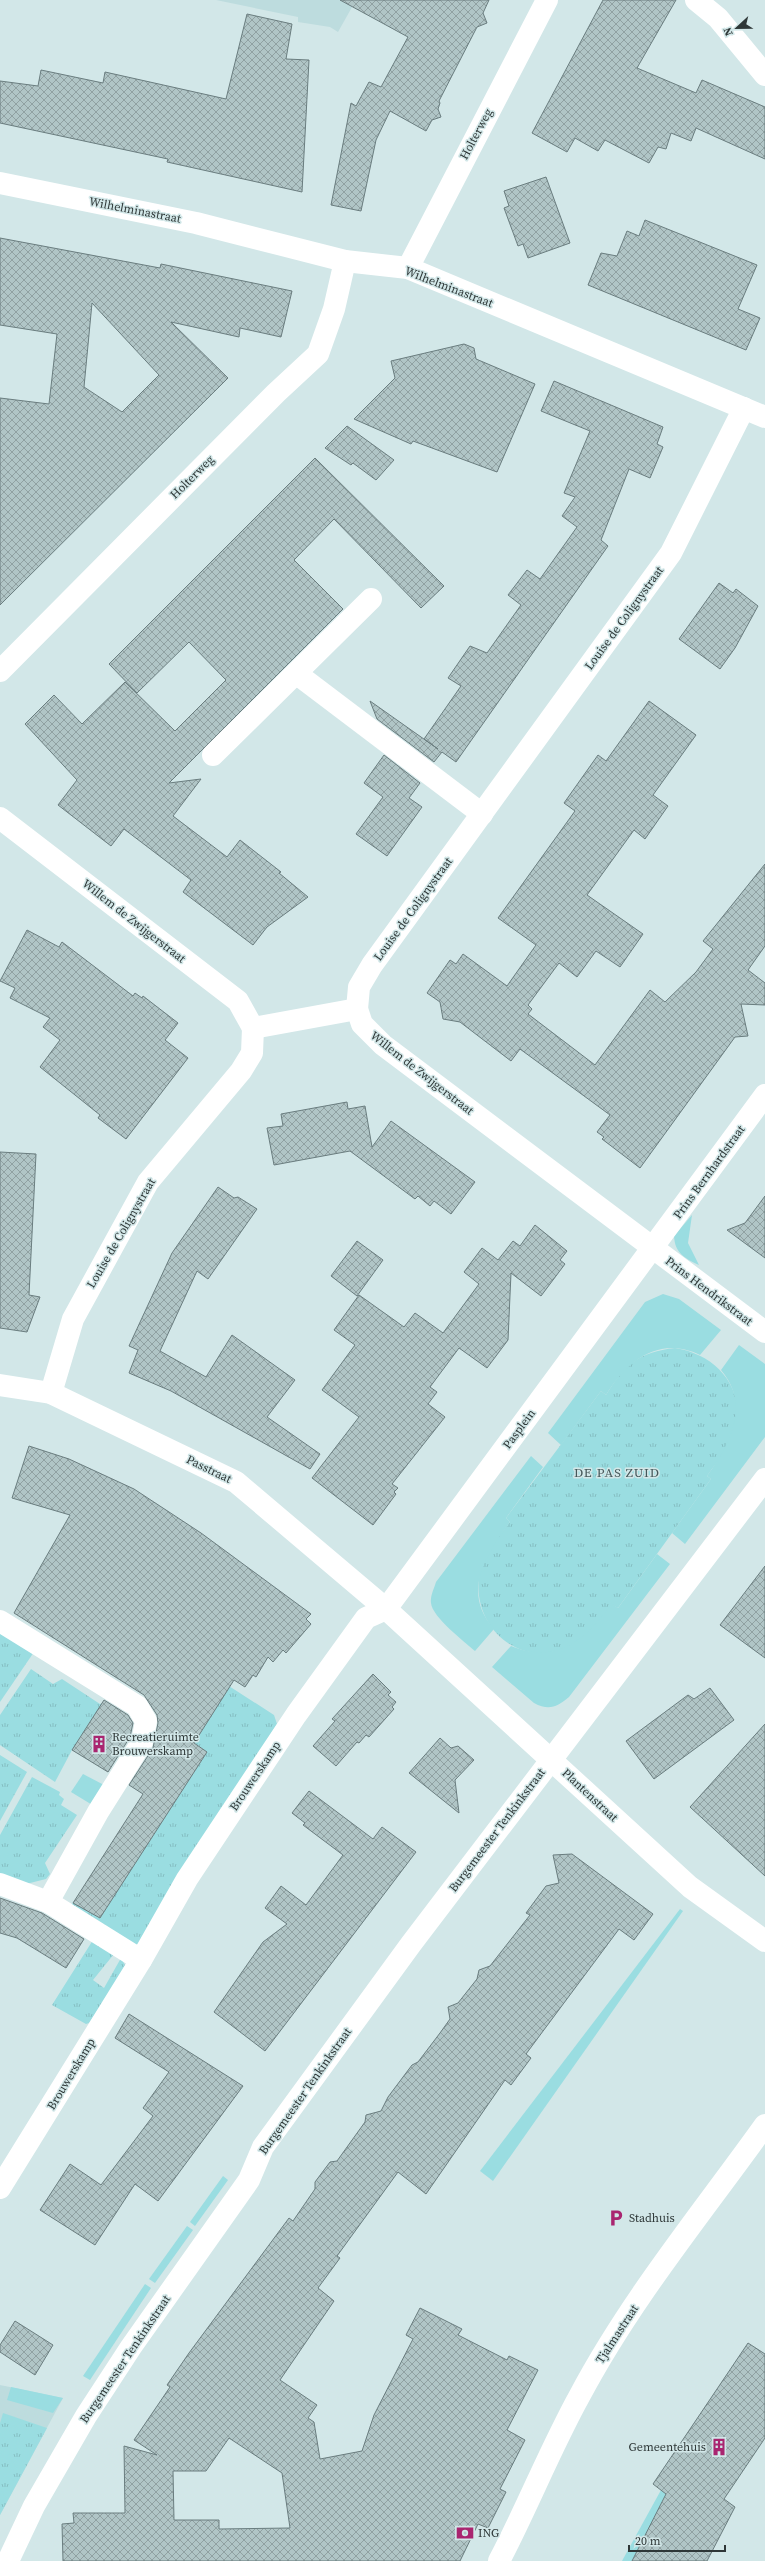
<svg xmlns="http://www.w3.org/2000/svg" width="765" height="2561" font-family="'Source Serif 4',serif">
  <defs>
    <pattern id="grass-tufts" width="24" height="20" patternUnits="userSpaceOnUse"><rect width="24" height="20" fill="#9adde1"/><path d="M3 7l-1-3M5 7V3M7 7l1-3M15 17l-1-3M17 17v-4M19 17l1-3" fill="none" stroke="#85bec2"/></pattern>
    <pattern id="building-cross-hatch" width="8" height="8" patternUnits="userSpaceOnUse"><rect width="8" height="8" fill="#b0c5c6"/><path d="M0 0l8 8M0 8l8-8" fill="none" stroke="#90a1a2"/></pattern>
  </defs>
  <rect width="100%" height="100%" fill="#d2e7e8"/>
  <g fill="#bddcde">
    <polygon points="216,0 356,0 338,32 330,27 298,22 298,17"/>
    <polygon points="0,2385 63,2398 0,2515"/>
  </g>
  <g fill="url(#grass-tufts)">
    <path d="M675,1348c42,6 74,43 58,86 -6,16 -16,28 -26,42l4,3 -93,129 -6,-3c-13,17 -27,36 -49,44 -51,19 -96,-31 -82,-81 5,-17 18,-32 29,-46l-4,-4 95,-127 5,4c19,-31 33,-43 69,-47z"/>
    <polygon points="0,1630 34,1652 0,1702"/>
    <polygon points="198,1666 274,1715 277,1724 140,1944 135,1945 70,1907 74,1901 100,1917 207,1752 194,1743 217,1706 185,1685"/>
    <polygon points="31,1669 53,1684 62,1679 100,1704 107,1702 92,1727 72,1750 55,1782 0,1745 0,1715"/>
    <polygon points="0,1755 27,1772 0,1821"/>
    <polygon points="32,1777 60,1792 59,1795 64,1799 61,1805 77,1815 45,1863 50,1874 46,1879 26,1884 0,1877 0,1835"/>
    <polygon points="93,1940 114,1954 93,1980 104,1988 121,1958 126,1967 89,2023 86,2024 52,2005"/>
    <polygon points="3,2413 47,2428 0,2515 0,2423"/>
  </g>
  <g fill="#9adde1">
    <path d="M692,1215l-4,28 11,22c-15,-7 -24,-12 -25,-29z"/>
    <path d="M663,1294l16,5 42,31 -21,25c-41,-20 -73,6 -94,40l-5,-4 -40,54 -13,-12 97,-131z"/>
    <path d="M739,1345l26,19v73l-80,107 -13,-11 39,-54 -4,-3c23,-32 44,-71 14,-106z"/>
    <path d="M531,1456l12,11 -37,51 4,4c-24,33 -49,70 -16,107l-19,22c-10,-9 -43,-34 -44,-48 -1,-7 3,-14 5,-21z"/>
    <path d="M657,1554l13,10 -101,133c-12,10 -20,14 -35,6l-42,-36 19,-21c46,19 75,-7 101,-42l6,4z"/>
    <polygon points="83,1774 106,1786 94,1806 71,1792"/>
    <polygon points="680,1909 683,1911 493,2181 480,2171"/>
    <polygon points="223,2176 228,2180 195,2226 190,2222"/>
    <polygon points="187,2226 193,2230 155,2283 149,2279"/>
    <polygon points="145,2284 151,2288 90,2380 83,2376"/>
    <polygon points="11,2387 63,2398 53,2413 7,2400"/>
    <polygon points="661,2490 667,2494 632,2561 622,2561"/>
  </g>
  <g fill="url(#building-cross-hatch)" stroke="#6a7d7f" fill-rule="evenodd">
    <polygon points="340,0 489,0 483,13 487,23 477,27 439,101 440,103 438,109 441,117 432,120 426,131 390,111 376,140 361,211 331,205 351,103 356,106 369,82 381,87 408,37"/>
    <polygon points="603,0 676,0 637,68 696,93 702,80 765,107 765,159 696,128 691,141 671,133 666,149 658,147 649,163 605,140 598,151 575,138 567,152 532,133"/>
    <polygon points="247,14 292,24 286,59 309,60 302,192 167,162 168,159 0,123 0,81 38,86 41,70 103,83 105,72 226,99"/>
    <polygon points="546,177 570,243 528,258 523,244 518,246 504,208 509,206 504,191"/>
    <polygon points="645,220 757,265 738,309 760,318 746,350 588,285 601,253 617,256 627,231 639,236"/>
    <path d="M0,238l160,30 1,-4 131,27 -11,46 -41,-9 -1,9 -68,-15 57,56 -228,227v-207l49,6 8,-70 -57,-9zM92,303l67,72 -37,37 -38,-25z"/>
    <polygon points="464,344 474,348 476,359 535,384 497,472 413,441 411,444 354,419 395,378 391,361"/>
    <polygon points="554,381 663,427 657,444 663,447 650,478 629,469 601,540 608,546 456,762 442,752 434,762 377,719 370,701 438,749 424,739 461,686 448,678 470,646 487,653 521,605 508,595 527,570 540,579 577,527 562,516 575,497 564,493 590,431 541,411"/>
    <polygon points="347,426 394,460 376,480 353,463 351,465 325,448"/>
    <polygon points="315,458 444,586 421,608 334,519 294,560 343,609 169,783 201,779 173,816 227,857 240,840 281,872 279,873 308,897 267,927 253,945 183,892 191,880 124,829 111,846 58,805 77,780 25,724 54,695 82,724 125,682 175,731 226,680 189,642 137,693 109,664"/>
    <polygon points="719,583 733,593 736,589 758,606 735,648 720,669 679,639"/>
    <polygon points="649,701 696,735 653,795 668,806 645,839 634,830 587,895 643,934 620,967 596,951 577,977 559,963 528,1005 532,1009 528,1014 595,1065 650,990 665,1002 696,972 713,949 703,941 765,864 765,946 748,970 765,983 765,1005 741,1004 748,1036 735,1037 640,1168 602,1139 604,1137 597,1132 610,1115 520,1049 511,1061 460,1022 443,1019 440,1002 427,993 450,960 456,964 463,954 507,986 536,945 498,918 575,811 564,803 598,755 606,761"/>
    <polygon points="384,755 420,783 409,798 422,807 387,856 356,834 383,797 364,783"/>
    <polygon points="27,930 59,947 62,942 133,996 135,993 142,998 143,996 178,1023 165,1040 188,1058 126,1139 98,1118 100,1115 40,1067 60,1040 43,1027 50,1018 10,998 15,988 0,981"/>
    <polygon points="347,1102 348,1109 365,1106 372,1147 391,1121 475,1182 451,1214 434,1201 430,1206 418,1196 415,1199 350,1151 274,1165 267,1128 283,1126 281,1114"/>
    <polygon points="0,1152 36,1154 29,1295 40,1297 27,1332 0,1328"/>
    <polygon points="218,1187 234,1198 238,1197 257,1209 208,1279 197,1271 160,1351 206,1377 232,1335 295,1380 267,1417 320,1454 310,1469 171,1391 129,1373 138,1350 129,1346 172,1253"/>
    <polygon points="765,1196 765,1258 727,1230 745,1223"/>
    <polygon points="535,1225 567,1251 560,1260 565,1264 541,1296 511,1273 508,1340 487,1368 459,1348 430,1387 437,1392 428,1404 445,1417 392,1484 398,1488 394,1492 396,1494 373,1525 312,1478 359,1417 322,1390 355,1345 334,1330 359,1295 404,1327 415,1313 443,1333 479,1284 464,1272 482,1248 498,1260 513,1241 520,1246"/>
    <polygon points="357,1241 383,1260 357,1296 331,1276"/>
    <polygon points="29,1446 69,1459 134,1489 201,1533 311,1614 306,1619 311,1624 286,1653 283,1650 273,1662 268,1657 256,1677 253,1675 245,1687 234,1680 194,1743 207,1752 100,1918 73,1903 143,1794 129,1785 153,1748 158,1723 157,1715 144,1695 14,1613 70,1515 12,1498"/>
    <polygon points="765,1566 765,1658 720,1625"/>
    <polygon points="373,1674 391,1692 388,1695 396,1702 392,1707 394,1709 369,1737 366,1735 359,1743 357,1742 336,1766 313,1746 335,1721 332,1719"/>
    <polygon points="710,1688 734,1720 654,1779 626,1741 688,1695 694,1699"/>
    <polygon points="104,1700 128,1715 133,1723 130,1737 108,1772 72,1750"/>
    <polygon points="765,1724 765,1876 690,1807"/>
    <polygon points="440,1738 451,1748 458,1746 474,1760 455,1780 459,1813 409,1773"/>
    <polygon points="309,1791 373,1839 382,1827 416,1852 265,2051 214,2012 263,1942 287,1924 265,1908 281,1886 306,1905 343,1855 303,1825 305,1823 292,1813"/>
    <path d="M572,1854l81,60 -19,26 -15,-11 -93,125 5,4 -20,27 -6,-5 -79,114 -28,-22 -61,84 3,2 -22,30 16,13 -54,79 37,25 -9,13 6,4 6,37 42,-8 12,-36 39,-76 -7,-4 14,-27 42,21 -4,6 49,25 2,-4 29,14 -31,60 18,10 -25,49 6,3 -18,36 -10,-4 -18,37h-397l-1,-37 12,-1 -1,-10h52l-1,-67 33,9 -23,-15 36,-53 -3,-2 22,-32 100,-135 4,3 22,-32v-7l15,-20 7,-1 28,-39 1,-7 15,-4 7,-14 24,-32 6,-3 22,-29 10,-14 -2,-12 10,-4 19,-24 2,-9 11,-4 40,-51 -4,-2 20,-27 13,-3 -6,-28zM229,2438l53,35 8,55 -71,1v-9h-45l-1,-49h33z"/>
    <polygon points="0,1898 42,1913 84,1939 66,1968 17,1938 0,1933"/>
    <polygon points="129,2014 243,2086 158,2201 135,2184 95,2245 40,2210 70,2164 101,2185 153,2116 143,2108 169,2072 115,2038"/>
    <polygon points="15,2321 53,2345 35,2375 0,2352 0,2345"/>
    <polygon points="748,2343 765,2354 765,2438 724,2499 735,2507 707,2561 632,2561 666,2494 653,2484"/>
  </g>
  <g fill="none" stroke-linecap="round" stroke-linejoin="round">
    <polyline stroke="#fff" stroke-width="22" points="0,2188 141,1960 187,1879 296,1715 366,1618 386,1609"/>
    <g stroke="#fff" stroke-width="22">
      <polyline points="696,0 718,18 765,75"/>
      <polyline points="0,183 196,223 345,261 408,268 765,417"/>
      <polyline points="408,268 547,0"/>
      <polyline points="0,671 276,393 318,354 334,309 345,261"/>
      <polyline points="297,674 482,814"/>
      <polyline points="213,755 371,599"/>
      <polyline points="0,818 238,1001 253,1028 357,1009 362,1024 383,1045 765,1332"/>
      <polyline points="357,1009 359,987 372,965 671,553 744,408"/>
      <polyline points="0,1385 51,1393 236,1482 386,1609 690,1887 765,1941"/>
      <polyline points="51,1393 73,1319 148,1182 241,1071 252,1053 253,1028"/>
      <polyline points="386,1609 765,1095"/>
      <polyline points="0,1621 137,1706 146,1721 142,1742 98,1812 48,1902 0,1884"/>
      <polyline points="48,1902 141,1960"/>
      <polyline points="8,2561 34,2506 86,2416 131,2347 249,2180 263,2147 411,1944 765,1479"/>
      <path d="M499,2561c29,-55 51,-112 81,-166 51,-96 122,-182 185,-270"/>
    </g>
  </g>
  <defs>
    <g id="building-bare" transform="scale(1.38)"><path d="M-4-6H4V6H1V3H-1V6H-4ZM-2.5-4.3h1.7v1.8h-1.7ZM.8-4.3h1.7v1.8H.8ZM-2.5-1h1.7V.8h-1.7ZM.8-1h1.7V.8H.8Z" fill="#a92570" stroke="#d2e7e8" stroke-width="2.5" paint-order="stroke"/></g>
    <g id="parking-bare" transform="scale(1.38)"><path d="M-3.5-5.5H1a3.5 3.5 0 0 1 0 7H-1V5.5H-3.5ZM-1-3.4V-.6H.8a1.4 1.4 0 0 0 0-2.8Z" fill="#a92570" stroke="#d2e7e8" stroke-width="2.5" paint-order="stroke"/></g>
    <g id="bank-bare" transform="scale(1.38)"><path d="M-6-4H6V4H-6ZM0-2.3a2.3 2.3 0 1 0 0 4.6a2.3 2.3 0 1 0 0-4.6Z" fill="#a92570" stroke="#d2e7e8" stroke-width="2.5" paint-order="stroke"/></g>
  </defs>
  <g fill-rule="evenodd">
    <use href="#building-bare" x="99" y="1744"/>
    <use href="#parking-bare" x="616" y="2218"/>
    <use href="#building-bare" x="719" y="2447"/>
    <use href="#bank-bare" x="465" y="2533"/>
  </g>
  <g text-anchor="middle" stroke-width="3" stroke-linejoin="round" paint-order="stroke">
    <g font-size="12" fill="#2e3737" stroke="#d2e7e8">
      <text transform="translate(476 134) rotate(-62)" y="4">Holterweg</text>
      <text transform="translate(135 210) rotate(11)" y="4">Wilhelminastraat</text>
      <text transform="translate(449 287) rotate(21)" y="4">Wilhelminastraat</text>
      <text transform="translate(192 477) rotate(-45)" y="4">Holterweg</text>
      <text transform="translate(624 618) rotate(-54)" y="4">Louise de Colignystraat</text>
      <text transform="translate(413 909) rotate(-54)" y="4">Louise de Colignystraat</text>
      <text transform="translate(134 921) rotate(38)" y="4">Willem de Zwijgerstraat</text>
      <text transform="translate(422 1073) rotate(38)" y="4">Willem de Zwijgerstraat</text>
      <text transform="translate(709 1172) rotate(-54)" y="4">Prins Bernhardstraat</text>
      <text transform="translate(121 1233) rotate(-60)" y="4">Louise de Colignystraat</text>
      <text transform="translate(709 1291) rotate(37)" y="4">Prins Hendrikstraat</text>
      <text transform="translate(519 1429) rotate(-54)" y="4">Pasplein</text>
      <text transform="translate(209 1469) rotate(26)" y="4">Passtraat</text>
      <text transform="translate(255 1776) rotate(-56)" y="4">Brouwerskamp</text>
      <text transform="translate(590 1795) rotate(43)" y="4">Plantenstraat</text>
      <text transform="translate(497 1830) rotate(-53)" y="4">Burgemeester Tenkinkstraat</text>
      <text transform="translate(71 2074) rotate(-59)" y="4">Brouwerskamp</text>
      <text transform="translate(305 2091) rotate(-55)" y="4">Burgemeester Tenkinkstraat</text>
      <text transform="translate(617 2334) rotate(-57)" y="4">Tjalmastraat</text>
      <text transform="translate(125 2359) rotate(-56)" y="4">Burgemeester Tenkinkstraat</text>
    </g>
    <g font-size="12" fill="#2e3737" stroke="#d2e7e8" text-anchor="start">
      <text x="112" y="1741">Recreatieruimte<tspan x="112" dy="14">Brouwerskamp</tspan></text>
      <text x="629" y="2222">Stadhuis</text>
      <text x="706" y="2451" text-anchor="end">Gemeentehuis</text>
      <text x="478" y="2537">ING</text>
    </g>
    <g font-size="13" letter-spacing="1" fill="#455759" stroke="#d2e7e8">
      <text x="617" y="1477">DE PAS ZUID</text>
    </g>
  </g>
  <g transform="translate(737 28) rotate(248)" stroke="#d2e7e8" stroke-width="3" paint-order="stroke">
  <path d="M0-3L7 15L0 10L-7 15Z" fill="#2e3737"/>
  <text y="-6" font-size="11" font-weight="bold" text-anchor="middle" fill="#2e3737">N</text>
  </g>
  <path d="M629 2545v6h96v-6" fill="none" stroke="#2e3737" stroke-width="2"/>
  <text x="635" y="2545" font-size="12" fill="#2e3737" stroke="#d2e7e8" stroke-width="3" paint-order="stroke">20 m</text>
</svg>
